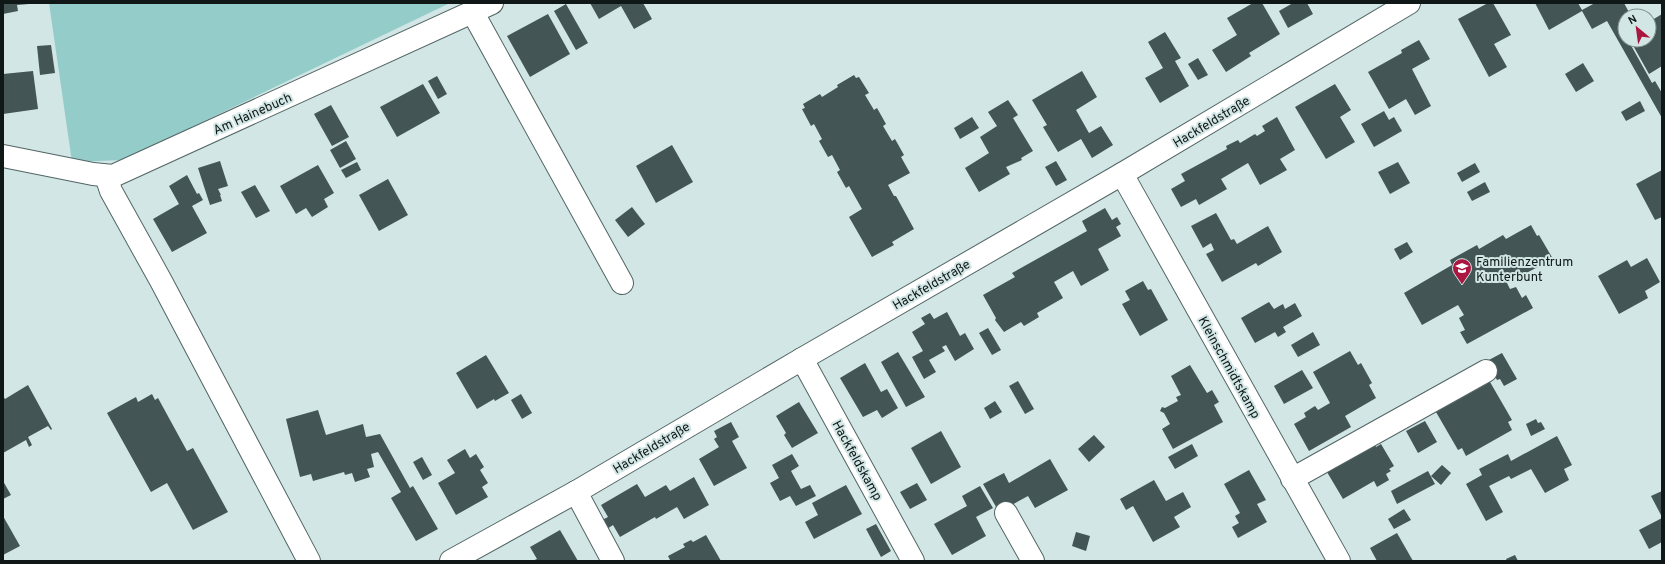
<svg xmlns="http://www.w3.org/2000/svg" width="1665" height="564" font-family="Overpass,sans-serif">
  <rect width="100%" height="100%" fill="#d1e6e5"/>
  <polygon fill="#94ccc9" points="49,3 450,3 123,160 72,162"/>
  <g fill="#435554">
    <polygon points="3,3 29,3 29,4 17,5 18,11 3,14"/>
    <polygon points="590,3 643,3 652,19 634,29 621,6 599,19"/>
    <polygon points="1253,3 1262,3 1280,34 1249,53 1251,56 1226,72 1212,50 1237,35 1227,18"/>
    <polygon points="1293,3 1307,3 1313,14 1288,28 1279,11"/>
    <polygon points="1488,3 1493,3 1511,35 1494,44 1507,67 1489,77 1458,19"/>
    <polygon points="1535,3 1578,3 1582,10 1595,3 1624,3 1631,16 1625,16 1625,30 1623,31 1625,35 1625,40 1628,40 1652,83 1655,81 1662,93 1662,118 1607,21 1592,29 1582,11 1549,30"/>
    <polygon points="566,4 588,43 576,50 554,11"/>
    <polygon points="548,14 570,54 530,77 507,36"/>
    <polygon points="1662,14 1662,66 1649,74 1630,40 1649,40 1649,22"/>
    <polygon points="1165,32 1181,58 1175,61 1189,86 1160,103 1145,78 1163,68 1148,42"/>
    <polygon points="1419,40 1430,59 1412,69 1431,106 1415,115 1406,99 1389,109 1368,72 1402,53 1401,50"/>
    <polygon points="51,45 55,73 40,75 37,46"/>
    <polygon points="1198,58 1208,75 1198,80 1188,64"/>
    <polygon points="1583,63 1594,81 1576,92 1565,74"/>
    <polygon points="33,71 38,109 3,114 3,74"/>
    <polygon points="1082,71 1097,97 1076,110 1089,133 1101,126 1113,145 1092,158 1081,139 1058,152 1043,127 1047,125 1032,100"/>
    <polygon points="854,75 856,78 859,77 869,93 865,95 874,110 877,108 886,124 883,126 892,141 895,139 904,155 901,157 910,173 888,185 894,196 896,196 914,229 892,242 894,245 872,257 849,217 862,209 849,186 846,188 837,172 840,170 832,155 828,157 819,141 822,139 814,124 811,126 802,109 805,108 803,104 820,94 822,97 838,87 837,85"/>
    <polygon points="437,76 447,94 438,99 428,81"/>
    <polygon points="423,84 440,113 397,137 380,107"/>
    <polygon points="1335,84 1351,110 1340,117 1355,142 1326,159 1295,107"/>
    <polygon points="1008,100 1018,115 1013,118 1033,151 1021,158 1022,160 1006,167 1010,174 979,192 965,168 989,153 980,137 997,126 988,112"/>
    <polygon points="1640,101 1645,111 1626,121 1621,112"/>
    <polygon points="331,105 349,137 332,146 314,114"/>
    <polygon points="1384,111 1389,120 1394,117 1402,131 1374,147 1361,124"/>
    <polygon points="972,117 979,128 960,139 954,128"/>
    <polygon points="1277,117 1295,150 1280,159 1287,170 1260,185 1248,163 1221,179 1227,189 1199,205 1196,199 1181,207 1171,189 1185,181 1181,174 1227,149 1226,146 1238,140 1240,143 1255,134 1257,136 1265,131 1262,126"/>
    <polygon points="346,141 356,159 340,168 330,150"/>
    <polygon points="672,145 693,182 656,203 636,166"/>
    <polygon points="220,161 228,186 218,189 221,195 220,195 222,201 210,205 198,168"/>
    <polygon points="1056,161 1067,180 1056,186 1045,167"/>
    <polygon points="357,162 361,170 346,178 341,170"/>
    <polygon points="1398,162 1410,183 1390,194 1378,172"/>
    <polygon points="1475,163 1480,172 1462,182 1457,173"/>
    <polygon points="318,165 334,193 324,199 328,207 312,217 306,208 296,214 280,186"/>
    <polygon points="1662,170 1662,217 1655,220 1636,184"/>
    <polygon points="187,175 197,194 199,193 203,200 192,206 207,233 172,252 153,219 179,204 169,186"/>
    <polygon points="388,179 408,215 379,231 359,195"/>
    <polygon points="1485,182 1490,192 1472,201 1467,192"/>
    <polygon points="255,185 270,211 256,218 241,192"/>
    <polygon points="632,207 645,224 628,237 615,220"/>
    <polygon points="1105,208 1112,220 1117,217 1121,224 1116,227 1121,236 1098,249 1109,270 1081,286 1073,271 1054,282 1063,298 1037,313 1039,317 1024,326 1021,322 1004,332 995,320 996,318 983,295 1015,277 1012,273 1087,231 1082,221"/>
    <polygon points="1216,213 1231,240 1234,239 1237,244 1268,226 1282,252 1258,266 1256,263 1222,282 1206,254 1214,250 1211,243 1203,248 1191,226"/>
    <polygon points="1531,225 1537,236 1539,235 1553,259 1507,283 1510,289 1516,287 1522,298 1526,295 1533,308 1467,344 1460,332 1465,330 1459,318 1464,315 1458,305 1422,325 1404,293 1452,265 1450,260 1477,245 1479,249 1503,235 1506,239"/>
    <polygon points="1407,242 1413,252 1400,260 1394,249"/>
    <polygon points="1647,258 1660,282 1645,291 1648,298 1619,314 1598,276 1627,260 1631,267"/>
    <polygon points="1143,281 1148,290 1151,289 1168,320 1140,336 1122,304 1130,300 1125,291"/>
    <polygon points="1269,302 1274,309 1283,304 1285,309 1295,303 1302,316 1283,327 1286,332 1278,337 1275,332 1255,343 1241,318"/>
    <polygon points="947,312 960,336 965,333 974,349 955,361 946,345 942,347 945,351 929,360 936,372 924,379 912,357 923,351 912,332 925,324 921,318 930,313 934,319"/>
    <polygon points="988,328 1001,350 992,355 979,333"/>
    <polygon points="1313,332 1320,345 1298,357 1291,345"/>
    <polygon points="1350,351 1358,365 1361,363 1372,383 1369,385 1376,398 1345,416 1351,427 1309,451 1294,424 1306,417 1304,413 1315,406 1318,410 1330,403 1313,372"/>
    <polygon points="898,352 925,397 906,407 881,362"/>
    <polygon points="1502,353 1517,379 1504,386 1500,379 1497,380 1487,361"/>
    <polygon points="486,355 509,393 495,401 494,399 477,409 456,373"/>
    <polygon points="865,363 881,392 887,389 898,408 882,418 877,410 863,417 840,378"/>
    <polygon points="1190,365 1207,393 1212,390 1219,402 1214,405 1223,422 1173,449 1162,429 1170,424 1164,413 1160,411 1162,407 1165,408 1178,401 1176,397 1181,395 1171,376"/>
    <polygon points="1302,370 1313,388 1284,404 1274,386"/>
    <polygon points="1018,381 1034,409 1025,414 1009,386"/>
    <polygon points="1490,382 1512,420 1508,422 1512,430 1466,456 1462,448 1458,450 1436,412"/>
    <polygon points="28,385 52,429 51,430 48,426 28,437 32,445 29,447 26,440 3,453 3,396 5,399"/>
    <polygon points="152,394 155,400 158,398 187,451 193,448 228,512 193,530 167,483 151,492 107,413 136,397 138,402"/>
    <polygon points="521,394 532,413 522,419 511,400"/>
    <polygon points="995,401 1002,412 990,419 984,408"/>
    <polygon points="799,402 818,433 792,448 784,435 786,433 776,416"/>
    <polygon points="318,410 326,435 363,424 366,437 380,434 410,488 413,486 438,529 416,541 391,498 401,492 378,452 371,454 374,467 367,469 370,477 355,482 352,473 345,475 344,472 313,481 311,474 300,477 286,419"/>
    <polygon points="1536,419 1538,423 1541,422 1545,429 1531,436 1526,424"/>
    <polygon points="1425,421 1437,442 1418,453 1406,431"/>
    <polygon points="731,422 739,437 732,441 747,468 714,486 699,459 719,447 714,439 717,437 714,431"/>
    <polygon points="941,431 961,467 931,484 911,448"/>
    <polygon points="1094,435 1105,447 1089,462 1078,449"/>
    <polygon points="1557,436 1572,465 1564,469 1569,480 1545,493 1531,469 1511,479 1509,476 1489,486 1503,512 1486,521 1466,484 1482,475 1479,469 1508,454 1511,461"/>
    <polygon points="1192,444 1198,456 1175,469 1168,457"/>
    <polygon points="1375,444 1376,447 1381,444 1394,466 1389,469 1391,471 1386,474 1389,480 1377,487 1374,481 1343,499 1327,472"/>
    <polygon points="465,449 470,458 476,454 484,467 480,470 488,483 482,487 488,497 456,515 438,483 455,473 447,460"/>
    <polygon points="792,454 799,466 791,471 801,489 810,485 816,496 796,506 790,496 780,501 770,483 779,478 772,465"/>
    <polygon points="422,457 432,475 423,480 413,462"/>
    <polygon points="1050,459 1068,490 1035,508 1028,496 999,512 983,484 1004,473 1009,483"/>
    <polygon points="1442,465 1451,473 1441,485 1431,476"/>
    <polygon points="1249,470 1266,500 1257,504 1267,522 1238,538 1232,527 1239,523 1235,516 1240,513 1224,484"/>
    <polygon points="1428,471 1435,484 1397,504 1391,491"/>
    <polygon points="694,477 709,505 684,519 677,507 656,519 655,517 620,537 613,525 607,529 602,520 608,517 601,505 637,484 645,497 666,485 670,491"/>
    <polygon points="1154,480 1166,501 1183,492 1191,507 1174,517 1180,527 1153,542 1133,506 1126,510 1120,499"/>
    <polygon points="3,481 11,495 3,499"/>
    <polygon points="917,483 927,500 910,509 900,492"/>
    <polygon points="846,485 862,514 814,539 805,522 818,515 812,503"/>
    <polygon points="980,486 993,508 976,517 986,536 952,555 934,524 967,506 962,496"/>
    <polygon points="1662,491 1662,517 1651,496"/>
    <polygon points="1404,509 1411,520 1394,529 1388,519"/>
    <polygon points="3,516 20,546 3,555"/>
    <polygon points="1662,518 1662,542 1649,549 1639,530"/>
    <polygon points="876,524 891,551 881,557 866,529"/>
    <polygon points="560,530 578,561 532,561 537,559 530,547"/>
    <polygon points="1076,532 1090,536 1086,551 1072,546"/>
    <polygon points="1397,533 1413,561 1377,561 1370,548"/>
    <polygon points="706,535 721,561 668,561 670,560 668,556 685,547 683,544 691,540 693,542"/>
    <polygon points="1515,555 1518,561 1507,561 1506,559"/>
  </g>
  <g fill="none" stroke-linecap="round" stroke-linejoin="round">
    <g stroke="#526564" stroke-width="24">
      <g id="minor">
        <polyline points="473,13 622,283"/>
        <polyline points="3,156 93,174 113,176 492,3"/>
        <polyline points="1122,174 1339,561"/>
        <polyline points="106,176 111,191 161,281 309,561"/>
        <polyline points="802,359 913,561"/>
        <polyline points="1292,479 1486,371"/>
        <polyline points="576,492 613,561"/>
        <polyline points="1006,513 1033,561"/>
        <polyline points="451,561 576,492 802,359 1122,174 1409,3"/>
      </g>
    </g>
    <use href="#minor" stroke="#fff" stroke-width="22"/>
  </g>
  <defs>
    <g id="school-pin" transform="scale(1)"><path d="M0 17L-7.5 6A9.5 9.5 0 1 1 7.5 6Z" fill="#ab1641" stroke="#d1e6e5"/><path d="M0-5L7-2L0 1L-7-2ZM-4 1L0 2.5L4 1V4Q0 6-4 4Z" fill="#fff"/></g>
  </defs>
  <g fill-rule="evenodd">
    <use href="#school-pin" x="1462" y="268"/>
  </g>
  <g text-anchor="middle" stroke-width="4" stroke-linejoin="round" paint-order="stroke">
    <g font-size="13" fill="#101817" stroke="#d1e6e5">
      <text transform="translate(252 113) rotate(-24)" y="5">Am Hainebuch</text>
      <text transform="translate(1211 121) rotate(-31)" y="5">Hackfeldstraße</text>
      <text transform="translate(931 284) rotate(-30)" y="5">Hackfeldstraße</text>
      <text transform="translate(1230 367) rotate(61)" y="5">Kleinschmidtskamp</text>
      <text transform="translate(651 447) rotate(-31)" y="5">Hackfeldstraße</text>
      <text transform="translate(858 460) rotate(61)" y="5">Hackfeldskamp</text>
    </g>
    <g font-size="13" fill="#101817" stroke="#d1e6e5" text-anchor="start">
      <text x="1476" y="266">Familienzentrum<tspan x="1476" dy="15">Kunterbunt</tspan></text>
    </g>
  </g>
  <rect width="1665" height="564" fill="none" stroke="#101817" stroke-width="8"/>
  <g transform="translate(1637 28) rotate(331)"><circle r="19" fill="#d1e6e5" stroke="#849493"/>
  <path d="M0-3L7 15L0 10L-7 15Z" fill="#ab1641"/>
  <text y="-6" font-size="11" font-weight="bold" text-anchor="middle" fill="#101817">N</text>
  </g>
</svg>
